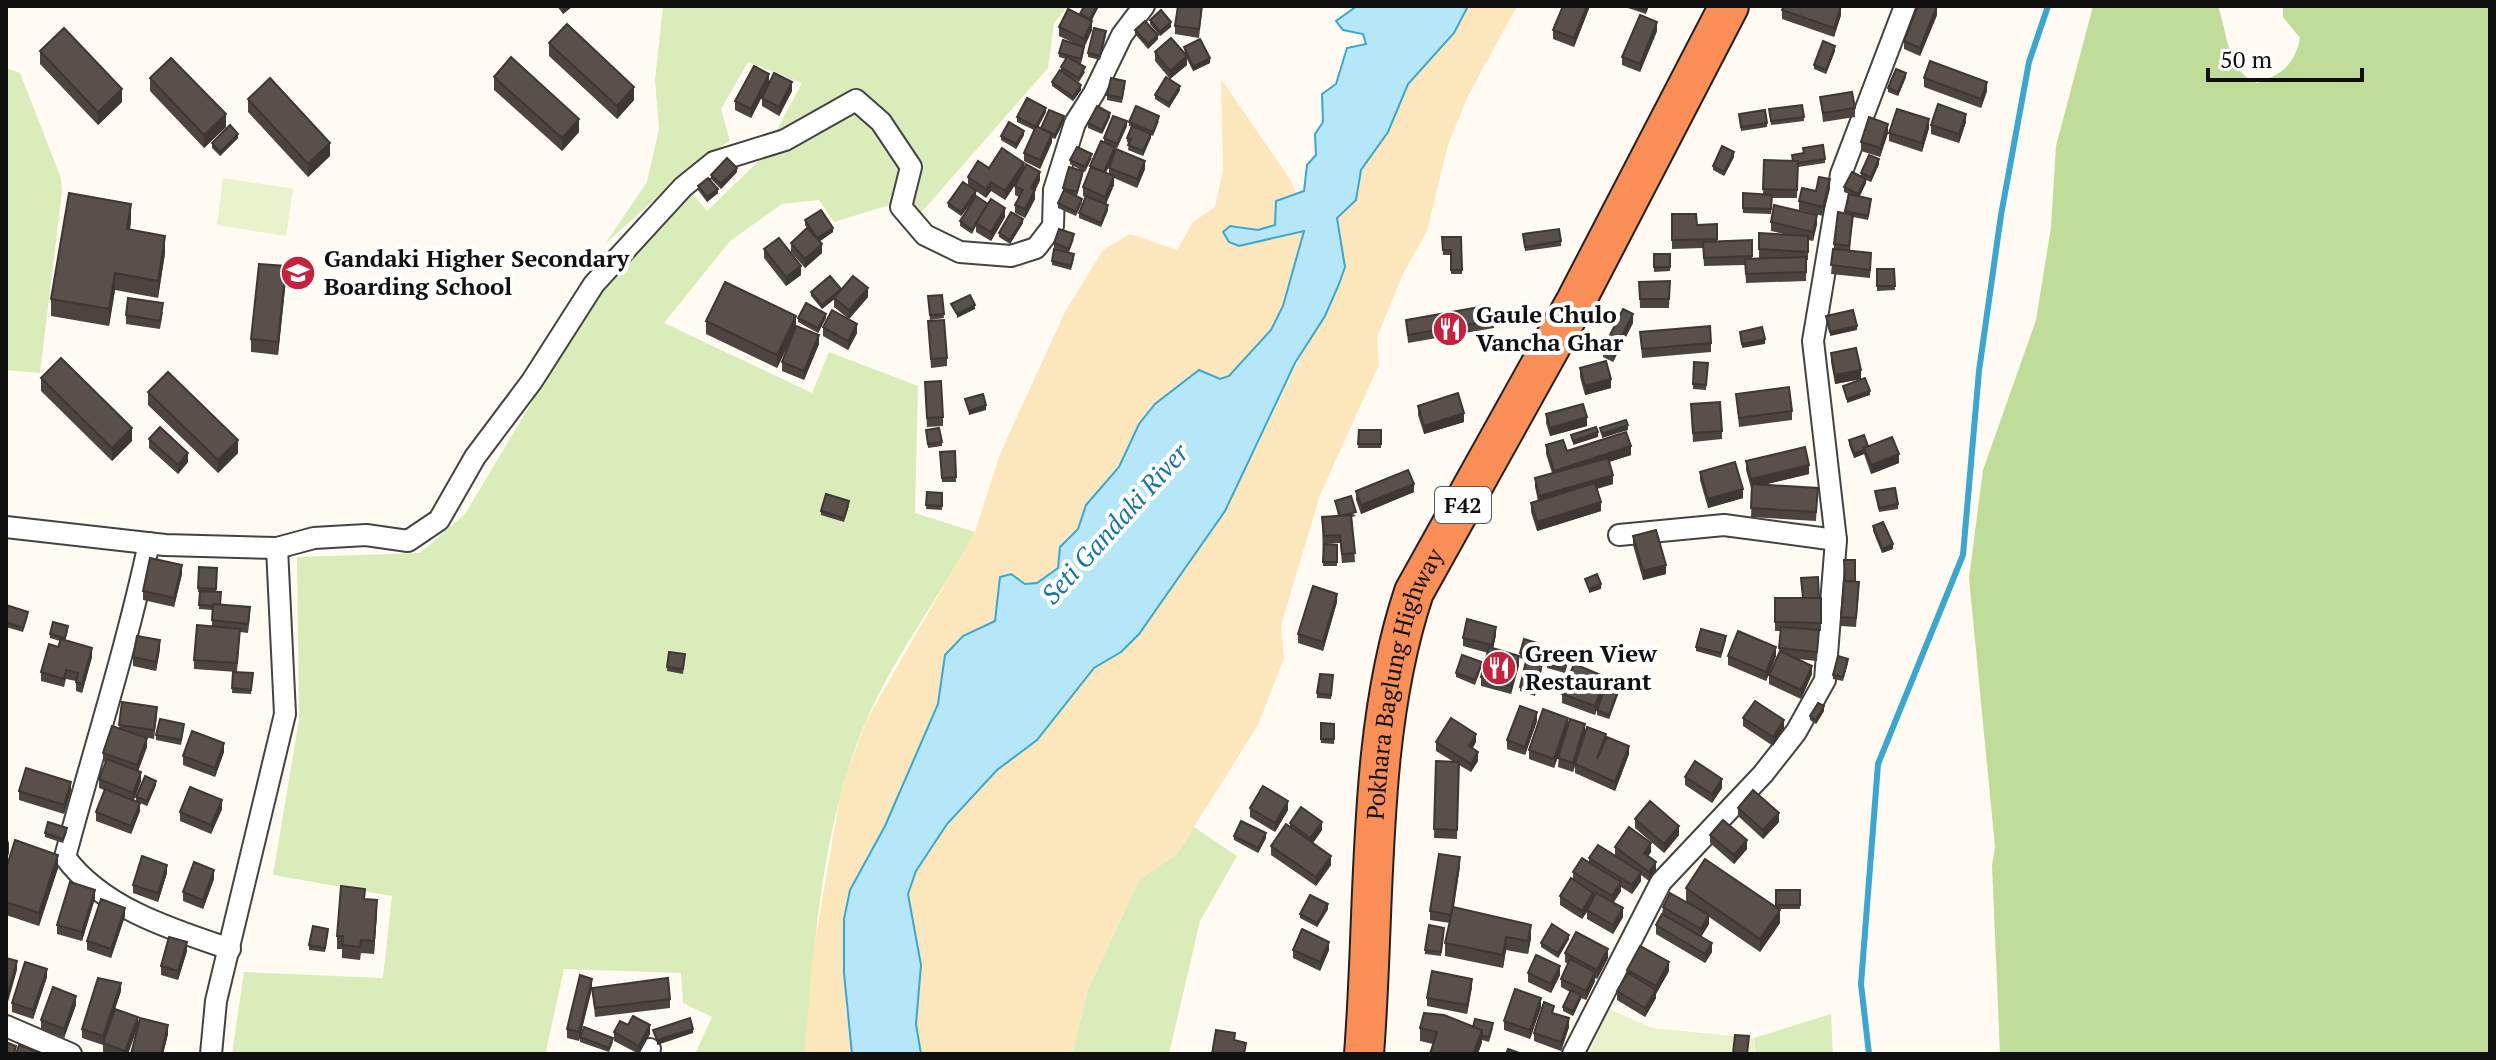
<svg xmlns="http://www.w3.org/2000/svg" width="2496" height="1060" font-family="'PT Serif',serif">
  <rect width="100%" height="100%" fill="#fffbf2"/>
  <g fill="#d9ecba">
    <polygon points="663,6 1068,6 1054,23 1048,68 920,214 907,203 920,165 889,120 855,90 776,132 802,83 748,62 721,109 730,141 692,166 605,244 647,182 659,129 655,80"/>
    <polygon points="6,68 20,73 61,178 62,192 40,373 6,370"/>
    <path d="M857,114l30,28 18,25 -12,37 -59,18 -15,-22 -37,4 -52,37 -66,82 148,70 17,-41 89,34 -3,127 60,19c-34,63 -80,123 -109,189 -44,101 -52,225 -61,333h-110l17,-37 -29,-14 -2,-30 -117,-4 -18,82 5,3h-319l12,-82 139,6 9,-82 -119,-21 26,-155 -2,-163 123,-4 45,-39 96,-161 47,-72 84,-88 15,18 58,-56 79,-39z"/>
    <polygon points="1194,827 1237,856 1200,921 1169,1054 1072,1054 1088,989 1139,880 1177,854"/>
    <polygon points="1831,1014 1833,1054 1756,1054 1754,1038"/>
  </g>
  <path fill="#bfdd98" d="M2093,6h125c10,29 9,65 39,77 25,-8 38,-19 43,-45l-17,-21v-11h207v1048h-490l-8,-189 3,-18 -26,-269 14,-108 53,-150 15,-93 5,-81z"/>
  <g fill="#fce7bd">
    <polygon points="1468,6 1517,6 1468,96 1448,145 1427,231 1403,274 1377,337 1379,365 1320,495 1281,625 1284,658 1258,725 1177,854 1139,880 1088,989 1072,1054 921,1054 916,1024 921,965 908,894 916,871 947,824 997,770 1037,740 1094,668 1139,634 1225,511 1345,267 1337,218 1356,200 1361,170 1388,132 1408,84 1454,33"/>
    <polygon points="1221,79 1290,179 1297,195 1276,202 1275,225 1258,230 1236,225 1239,246 1304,230 1283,306 1271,330 1229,376 1219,379 1205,371 1195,373 1155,404 1134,433 1116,471 1086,505 1078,529 1065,539 1058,556 1058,568 1037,583 1025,584 1011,574 1000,596 995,621 963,636 944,659 938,705 885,826 850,890 844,919 846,1010 853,1039 852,1054 805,1054 813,953 842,785 867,719 975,532 1000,454 1065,312 1103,250 1130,234 1177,250 1193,222 1215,207 1223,171"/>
  </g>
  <g fill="#eaf2cc">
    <polygon points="223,178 293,189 286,236 217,225"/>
    <polygon points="1609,1009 1652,1028 1754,1038 1756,1054 1588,1054"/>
  </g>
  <polygon fill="#b5e7f8" stroke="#39a7d2" stroke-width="2" points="1357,6 1468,6 1454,33 1408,84 1388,132 1361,170 1356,200 1337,218 1345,267 1339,284 1325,316 1295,363 1225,511 1139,634 1121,652 1094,668 1037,740 997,770 947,824 916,871 908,894 921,965 916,1024 921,1054 852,1054 844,973 844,919 850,890 885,826 938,704 945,655 963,636 995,621 1000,577 1011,574 1025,584 1037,583 1058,568 1060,547 1078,529 1086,505 1119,467 1139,424 1155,404 1199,370 1220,379 1229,376 1271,330 1283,306 1304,231 1239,246 1229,242 1223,232 1230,226 1258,230 1275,225 1276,201 1304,191 1307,165 1316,155 1315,134 1323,122 1322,94 1336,84 1347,48 1366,44 1363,34 1343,30 1336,21"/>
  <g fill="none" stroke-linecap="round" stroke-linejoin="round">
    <polyline stroke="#39a7d2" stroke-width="6" points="1869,1054 1861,984 1878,764 1963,555 1979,371 2001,215 2029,62 2048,6"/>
    <g stroke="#434343" stroke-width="24">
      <g id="street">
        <polyline points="6,527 165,545 277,548 314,538 366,535 408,541 439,520 475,457 532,381 594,284 683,187 714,162 785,140 856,100 881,122 911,167 901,207 925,235 960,252 1011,256 1036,248 1053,226 1054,190 1075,123 1094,93 1122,35 1144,6"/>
        <polyline points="1619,535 1724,525 1836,540"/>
        <path d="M149,543c-23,107 -56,209 -84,314 37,51 108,73 165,92"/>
        <polyline points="6,1026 71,1054"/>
        <polyline points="211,1054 216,1001 285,714 277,548"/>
        <polyline points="647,1054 650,1049"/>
        <polyline points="1573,1054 1661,882 1763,774 1796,732 1825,680 1836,540 1813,341 1841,174 1905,6"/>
      </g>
    </g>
    <g stroke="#212121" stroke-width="42">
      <g id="highway">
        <path id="s1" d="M1364,1054c12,-150 2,-319 50,-462l162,-291 153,-295"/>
      </g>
    </g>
    <use href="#street" stroke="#fff" stroke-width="20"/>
    <use href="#highway" stroke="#f98e57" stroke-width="38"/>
  </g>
  <g fill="#4d4440">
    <polygon points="557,6 573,6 563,14"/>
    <polygon points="1099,6 1091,21 1092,30 1084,47 1084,51 1081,64 1078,63 1085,72 1079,82 1070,77 1081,90 1073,101 1052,86 1052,82 1061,71 1061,67 1066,59 1059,57 1059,53 1080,46 1059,36 1059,27"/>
    <polygon points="1590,6 1574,47 1553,39 1553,30"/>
    <polygon points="1622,6 1649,6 1646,14"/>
    <polygon points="1782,10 1841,15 1834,37 1782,19"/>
    <polygon points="1202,11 1199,38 1175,34 1175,26"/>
    <polygon points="1937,15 1920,56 1904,49 1904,41"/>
    <polygon points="1150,20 1171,27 1160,36 1150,24"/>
    <polygon points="1135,30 1158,39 1148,49 1135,34"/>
    <polygon points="1657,31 1640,72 1622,65 1622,57"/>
    <polygon points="1106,35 1100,60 1088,57 1088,53"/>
    <polygon points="549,43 634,100 617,119 549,56"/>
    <polygon points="1184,47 1210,63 1193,71 1187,59 1187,65 1170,79 1155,61 1155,52 1185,54"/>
    <polygon points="40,51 122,102 98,125 40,64"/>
    <polygon points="1835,51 1826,74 1814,69 1814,65"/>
    <polygon points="494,77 579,132 562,151 494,90"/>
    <polygon points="1906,77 1898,96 1888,92 1888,88"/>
    <polygon points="150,78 226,127 204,148 150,91"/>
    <polygon points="1924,78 1987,91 1981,108 1924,87"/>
    <polygon points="769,83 751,118 735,110 735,101"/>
    <polygon points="1125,86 1122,103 1107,100 1107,95"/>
    <polygon points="1180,90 1169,108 1155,99 1155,95"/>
    <polygon points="792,91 779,116 762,106 762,98"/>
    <polygon points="1820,97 1855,108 1855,117 1823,122"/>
    <polygon points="248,99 330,156 308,177 248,112"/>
    <polygon points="1769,109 1804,117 1804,121 1771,125"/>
    <polygon points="1046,112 1038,127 1041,128 1064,121 1055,139 1052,138 1052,142 1040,169 1024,161 1024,153 1034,130 1017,122 1017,117"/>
    <polygon points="1739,114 1767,123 1767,127 1741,131"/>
    <polygon points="1110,117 1102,134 1088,128 1088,123"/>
    <polygon points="1159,121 1153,136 1151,135 1143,156 1128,150 1129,143 1127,142 1127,138 1132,127 1129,126 1129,122"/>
    <polygon points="1966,122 1959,143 1931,134 1931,125"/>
    <polygon points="1127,126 1117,148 1107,144 1115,152 1106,173 1109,174 1109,168 1145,169 1137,188 1114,178 1114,185 1106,204 1108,210 1101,227 1079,218 1079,213 1085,197 1083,196 1083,187 1090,170 1090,166 1104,142 1104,138"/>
    <polygon points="1929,128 1922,152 1889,141 1889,133"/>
    <polygon points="1888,133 1880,157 1861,151 1861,142"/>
    <polygon points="1024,135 1016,149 1001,140 1001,136"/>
    <polygon points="238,138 220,156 212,148 212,143"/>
    <polygon points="1734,157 1724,176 1713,170 1713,166"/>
    <polygon points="1092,158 1085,172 1070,164 1070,160"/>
    <polygon points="1825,159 1825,163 1798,167 1797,198 1772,198 1771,214 1743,213 1743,193 1763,194 1764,160 1793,161"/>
    <polygon points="1879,164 1871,182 1866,180 1866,183 1860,196 1871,203 1868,220 1853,217 1850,251 1871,262 1870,278 1831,274 1834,244 1845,213 1849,194 1844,192 1844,187 1861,176 1861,173"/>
    <polygon points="989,168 1024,169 1040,180 1035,191 1035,199 1025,218 1015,213 1015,205 1019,197 1015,195 1015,186 1019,179 1005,200 991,191 986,198 976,191 976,196 961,216 948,207 948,203 968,185 968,177"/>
    <polygon points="737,172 721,189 711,179 711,175"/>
    <polygon points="1083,175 1077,196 1082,203 1076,216 1058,208 1058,203 1063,191 1063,188"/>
    <polygon points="698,186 718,193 707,202 698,190"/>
    <polygon points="1830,188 1823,216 1799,210 1799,201 1816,191"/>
    <polygon points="1672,214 1697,225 1717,239 1717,242 1752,240 1752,259 1768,258 1759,258 1759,233 1788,235 1771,231 1771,222 1817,224 1813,241 1808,240 1808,260 1806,260 1806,281 1746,283 1745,265 1704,266 1703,248 1672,249"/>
    <polygon points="1005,217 991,241 976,232 976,226 972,234 960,226 960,221"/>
    <polygon points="805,220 833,232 819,242 822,253 805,268 791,252 791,243 807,228 805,225"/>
    <polygon points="131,221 130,230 165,253 158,298 115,290 109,326 51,316 51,299"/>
    <polygon points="1023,223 1010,244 999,237 999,233"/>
    <polygon points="1523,234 1561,241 1561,246 1525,251"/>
    <polygon points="1442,237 1461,237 1462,274 1451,274 1451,255 1443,255"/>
    <polygon points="1074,239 1069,252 1074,258 1071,270 1052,265 1052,261 1063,251 1054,248 1054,243"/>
    <polygon points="764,249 801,275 786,286 764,258"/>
    <polygon points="1654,254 1670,254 1670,271 1654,272"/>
    <polygon points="1877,269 1894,269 1895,290 1877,291"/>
    <polygon points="286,279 278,355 251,352 251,339"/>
    <polygon points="1670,281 1669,308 1640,308 1639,282"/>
    <polygon points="841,290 868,297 849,319 834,307 834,299 822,309 811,296 811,292"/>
    <polygon points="942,295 944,318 930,320 928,296"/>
    <polygon points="163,312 160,329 126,324 126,315"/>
    <polygon points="798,318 826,318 818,333 798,322"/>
    <polygon points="1406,320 1494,320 1494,328 1408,343"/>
    <polygon points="706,321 796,328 819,344 804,380 782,371 782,362 793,335 777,368 706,334"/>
    <polygon points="928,321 947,358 947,366 931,368"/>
    <polygon points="1633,323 1613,362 1603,357 1603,349"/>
    <polygon points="823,327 857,333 848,350 823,336"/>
    <polygon points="1640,332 1711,343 1711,352 1642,358"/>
    <polygon points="1831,353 1861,379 1835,384 1831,362"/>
    <polygon points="1694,362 1708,363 1706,390 1693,389"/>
    <polygon points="1580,368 1611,388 1585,395 1580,377"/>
    <polygon points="41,378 132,441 112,461 41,391"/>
    <polygon points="925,391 943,417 943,426 927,427"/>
    <polygon points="148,392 238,453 218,473 148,405"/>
    <polygon points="1736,394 1792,411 1792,420 1739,427"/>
    <polygon points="1691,404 1722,431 1722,439 1693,442"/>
    <polygon points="1418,406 1464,422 1424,434 1418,415"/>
    <polygon points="1546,414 1587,426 1550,436 1546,423"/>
    <polygon points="926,430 942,442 942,446 928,448"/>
    <polygon points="1359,430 1381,430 1381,448 1358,448"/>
    <polygon points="149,439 188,462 178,474 149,448"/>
    <polygon points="1849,440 1868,446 1899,463 1871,474 1864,454 1854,458 1849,445"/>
    <polygon points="1546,445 1567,451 1631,455 1609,462 1613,484 1597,489 1601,511 1537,531 1531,512 1531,503 1538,501 1535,487 1535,478 1552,473 1546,454"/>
    <polygon points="955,451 956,482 942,482 940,452"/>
    <polygon points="1746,461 1809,474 1762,485 1818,488 1816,521 1751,517 1752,487 1751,488 1746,470"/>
    <polygon points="1700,472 1743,498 1708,508 1700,480"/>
    <polygon points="1356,491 1414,492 1361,514 1356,500"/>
    <polygon points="1875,491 1898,504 1898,509 1879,512"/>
    <polygon points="927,492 942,493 942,510 926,509"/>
    <polygon points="1335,501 1356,516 1352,517 1355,562 1342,563 1340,543 1326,544 1337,545 1337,566 1323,566 1322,517 1338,516"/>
    <polygon points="849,506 844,522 821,515 821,511"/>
    <polygon points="1873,526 1893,549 1882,553 1873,531"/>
    <polygon points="1633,536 1666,574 1643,580 1633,545"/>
    <polygon points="199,567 217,568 216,592 220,605 250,616 248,633 240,632 237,672 194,669 194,660 212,626 212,610 199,609 200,592 198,592"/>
    <polygon points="182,574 174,607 143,600 143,591"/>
    <polygon points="1855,582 1859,591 1856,627 1841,626 1841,617"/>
    <polygon points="1775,598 1821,598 1821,631 1819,631 1817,661 1797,659 1812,674 1801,699 1769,684 1769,675 1779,652 1781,631 1775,631"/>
    <polygon points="1337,602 1323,651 1298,643 1298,634"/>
    <polygon points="6,605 28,616 23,632 6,627"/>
    <polygon points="68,631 65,640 92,657 82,693 76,691 76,681 66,679 64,687 41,681 41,672 58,647 60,641 50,638 50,634"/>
    <polygon points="1496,635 1493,648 1519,665 1511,694 1481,686 1481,677 1488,653 1463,646 1463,638"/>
    <polygon points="1726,640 1721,658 1696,651 1696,647"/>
    <polygon points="1540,648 1536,663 1520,658 1520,653"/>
    <polygon points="160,649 156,671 133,666 133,657"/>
    <polygon points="685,654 683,674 667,671 667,667"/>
    <polygon points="1728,656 1776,656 1766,681 1728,665"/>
    <polygon points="1568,661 1565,673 1547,668 1547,664"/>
    <polygon points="1848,663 1843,681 1833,679 1833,675"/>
    <polygon points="1482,666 1475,685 1456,677 1456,673"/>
    <polygon points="1542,669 1535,696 1520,691 1520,687"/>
    <polygon points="233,672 253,673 251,694 232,693"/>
    <polygon points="1606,677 1595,715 1562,703 1562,694"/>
    <polygon points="1333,680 1331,699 1317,698 1317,693"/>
    <polygon points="1620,689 1609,719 1597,715 1597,710"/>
    <polygon points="122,702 157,716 154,739 144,737 147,747 138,771 141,781 134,800 136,801 136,797 156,785 147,806 140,803 140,811 131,834 96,821 96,812 104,790 99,788 99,779 106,763 103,761 103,753 119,728"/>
    <polygon points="1824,711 1816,724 1810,720 1810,716"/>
    <polygon points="1743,718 1784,729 1773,746 1743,726"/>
    <polygon points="1537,721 1525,755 1507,749 1507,740"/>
    <polygon points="1321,723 1334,724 1334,744 1321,743"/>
    <polygon points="1568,724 1585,733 1606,741 1629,754 1615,791 1575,773 1575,765 1573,772 1558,767 1559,754 1554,768 1529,759 1529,750"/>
    <polygon points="184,728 181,745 156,740 156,735"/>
    <polygon points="1436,742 1476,742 1472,749 1478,761 1471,772 1459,765 1457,839 1434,838 1436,761 1454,762 1436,751"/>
    <polygon points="224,752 215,777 183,765 183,756"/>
    <polygon points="1685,777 1722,788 1712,803 1685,785"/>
    <polygon points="19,791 71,791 64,814 19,800"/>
    <polygon points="1250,808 1288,810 1275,832 1250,817"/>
    <polygon points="1738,808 1779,822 1763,839 1738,816"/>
    <polygon points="222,809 211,834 180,821 180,812"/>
    <polygon points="1635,819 1679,835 1664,853 1635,828"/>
    <polygon points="1290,823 1322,830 1313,843 1331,865 1316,886 1271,855 1271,846 1290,827"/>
    <polygon points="67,832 63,843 45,837 45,833"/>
    <polygon points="1710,835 1747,849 1734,864 1710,843"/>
    <polygon points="1234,836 1266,838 1258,853 1234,840"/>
    <polygon points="1615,847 1651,852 1648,856 1656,871 1649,881 1641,875 1641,881 1632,894 1621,887 1621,891 1613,903 1623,917 1613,934 1587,919 1587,912 1582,919 1560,905 1560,896 1573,879 1573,872 1589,863 1589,858 1615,855"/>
    <polygon points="1460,866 1454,907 1531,938 1528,954 1506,950 1503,968 1445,956 1445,943 1450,923 1430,920 1430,911"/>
    <polygon points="58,868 39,926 6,915 6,869"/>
    <polygon points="167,873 158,902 133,893 133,885"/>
    <polygon points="214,879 203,909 183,901 183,892"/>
    <polygon points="1686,888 1776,908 1776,890 1800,890 1800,909 1778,909 1780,923 1760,952 1709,917 1709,924 1701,937 1712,952 1705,963 1656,934 1656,925 1662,914 1663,907 1696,908 1686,901"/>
    <polygon points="95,898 82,941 57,934 57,925"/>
    <polygon points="365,899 377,913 374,954 361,953 360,960 342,958 342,949 337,949 337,936"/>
    <polygon points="1328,909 1317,927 1300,918 1300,914"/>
    <polygon points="125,916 111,958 87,950 87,941"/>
    <polygon points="1444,932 1441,956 1425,954 1425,950"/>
    <polygon points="328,933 325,952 309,950 309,945"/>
    <polygon points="1569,939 1558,958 1541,947 1541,943"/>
    <polygon points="1293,950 1329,950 1320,971 1293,958"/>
    <polygon points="187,951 178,980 161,975 161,966"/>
    <polygon points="1565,953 1608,958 1597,979 1595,978 1595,981 1586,1000 1581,998 1573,1016 1563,1011 1563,1007 1570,992 1561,987 1561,979 1568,964 1565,962"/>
    <polygon points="1627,970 1669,971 1656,994 1656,998 1645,1017 1617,1000 1617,991 1627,975"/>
    <polygon points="1528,973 1560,975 1551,993 1528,982"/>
    <polygon points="47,977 33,1019 12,1012 12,1003"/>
    <polygon points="1472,987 1467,1014 1427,1006 1427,998"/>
    <polygon points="592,988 670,999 670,1008 595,1017 592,989 579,1041 567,1038 567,1029"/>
    <polygon points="121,991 115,1009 138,1025 168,1034 163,1054 131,1054 137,1027 128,1054 108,1054 103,1052 103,1045 82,1038 82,1029"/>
    <polygon points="76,1005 64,1038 41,1029 41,1020"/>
    <polygon points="1541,1007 1530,1039 1504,1030 1504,1021"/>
    <polygon points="628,1025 650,1034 639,1054 614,1041 614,1032"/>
    <polygon points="1473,1027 1493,1028 1489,1042 1482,1040 1478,1054 1430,1054 1433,1044 1420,1041 1420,1028"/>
    <polygon points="1569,1027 1561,1051 1534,1041 1534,1033"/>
    <polygon points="580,1037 613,1042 609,1052 580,1042"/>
  </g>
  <g fill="#3e3734">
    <polygon points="563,6 573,6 563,14"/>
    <polygon points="1097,6 1099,6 1090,24 1090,19"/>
    <polygon points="1587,6 1590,6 1574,47 1574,38"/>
    <polygon points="1841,6 1841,15 1834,37 1834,28"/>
    <polygon points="1937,6 1937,15 1920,56 1920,48"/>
    <polygon points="1092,21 1092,30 1084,48 1084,39"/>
    <polygon points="1171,22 1171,27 1160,36 1160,32"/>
    <polygon points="1657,22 1657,31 1640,72 1640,64"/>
    <polygon points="1158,35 1158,39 1148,49 1148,44"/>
    <polygon points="1835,46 1835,51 1826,74 1826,70"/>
    <polygon points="1187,56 1187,65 1170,79 1170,71"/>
    <polygon points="1210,58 1210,63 1193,71 1193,67"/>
    <polygon points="1906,73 1906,77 1898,96 1898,92"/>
    <polygon points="769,74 769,83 751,118 751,109"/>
    <polygon points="792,82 792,91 779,116 779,107"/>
    <polygon points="1987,82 1987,91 1981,108 1981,99"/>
    <polygon points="1081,85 1081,90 1073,101 1073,97"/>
    <polygon points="1180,86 1180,90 1169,108 1169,103"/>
    <polygon points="634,87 634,100 617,119 617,106"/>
    <polygon points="122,89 122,102 98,125 98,112"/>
    <polygon points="1046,108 1046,112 1036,131 1036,127"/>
    <polygon points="1110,113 1110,117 1102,134 1102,130"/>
    <polygon points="226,114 226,127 204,148 204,135"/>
    <polygon points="1966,114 1966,122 1959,143 1959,134"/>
    <polygon points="1064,116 1064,121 1055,139 1055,135"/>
    <polygon points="579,119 579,132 562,151 562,138"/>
    <polygon points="1929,119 1929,128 1922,152 1922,143"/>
    <polygon points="1127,121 1127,126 1117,148 1117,144"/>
    <polygon points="1888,124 1888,133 1880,157 1880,148"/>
    <polygon points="1024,131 1024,135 1016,149 1016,144"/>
    <polygon points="238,134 238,138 220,156 220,152"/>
    <polygon points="1052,134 1052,142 1040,169 1040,160"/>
    <polygon points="1151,134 1151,138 1143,156 1143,151"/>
    <polygon points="330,143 330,156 308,177 308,164"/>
    <polygon points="1115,147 1115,152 1104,176 1104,172"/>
    <polygon points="1734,152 1734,157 1724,176 1724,172"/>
    <polygon points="1879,159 1879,164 1871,182 1871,177"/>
    <polygon points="1145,161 1145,169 1137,188 1137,179"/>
    <polygon points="1024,163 1024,171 1005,200 1005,191"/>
    <polygon points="737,168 737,172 721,189 721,184"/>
    <polygon points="1040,172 1040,180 1035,191 1035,199 1025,218 1025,209 1031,188"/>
    <polygon points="1114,176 1114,185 1105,206 1105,197"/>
    <polygon points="1830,179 1830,188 1823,216 1823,207"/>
    <polygon points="1866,179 1866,183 1858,199 1858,194"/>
    <polygon points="991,182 991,191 986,198 986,189"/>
    <polygon points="718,189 718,193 707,202 707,197"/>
    <polygon points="976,191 976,196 961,216 961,212"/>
    <polygon points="131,204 131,221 127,246 127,229"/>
    <polygon points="1108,205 1108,210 1101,227 1101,223"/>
    <polygon points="1005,208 1005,217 991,241 991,232"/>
    <polygon points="1817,215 1817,224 1813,241 1813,232"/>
    <polygon points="1023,219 1023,223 1010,244 1010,240"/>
    <polygon points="833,228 833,232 817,243 817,238"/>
    <polygon points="165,236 165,253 158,298 158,281"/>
    <polygon points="822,244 822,253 805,268 805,259"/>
    <polygon points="286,266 286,279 278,355 278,342"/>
    <polygon points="801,266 801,275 786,286 786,277"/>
    <polygon points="115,273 115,290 109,326 109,309"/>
    <polygon points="868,288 868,297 849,319 849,310"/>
    <polygon points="841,289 841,294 822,309 822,305"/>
    <polygon points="975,305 975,309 957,318 957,314"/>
    <polygon points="826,314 826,318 818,333 818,328"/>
    <polygon points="1633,314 1633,323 1613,362 1613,353"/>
    <polygon points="796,316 796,329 777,368 777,355"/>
    <polygon points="857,324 857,333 848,350 848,341"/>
    <polygon points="1857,326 1857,330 1830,336 1830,332"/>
    <polygon points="819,335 819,344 804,380 804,371"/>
    <polygon points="1765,339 1765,344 1742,348 1742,344"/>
    <polygon points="1861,370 1861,379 1835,384 1835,375"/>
    <polygon points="1611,379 1611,388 1585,395 1585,386"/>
    <polygon points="1870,391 1870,395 1847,403 1847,399"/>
    <polygon points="986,405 986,410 969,415 969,411"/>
    <polygon points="1464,413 1464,422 1424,434 1424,426"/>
    <polygon points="1587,417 1587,426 1550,436 1550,428"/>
    <polygon points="1628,425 1628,430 1602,438 1602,434"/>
    <polygon points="132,428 132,441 112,461 112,448"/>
    <polygon points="1598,432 1598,437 1573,445 1573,441"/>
    <polygon points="238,440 238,453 218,473 218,460"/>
    <polygon points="1631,446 1631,455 1554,479 1554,471"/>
    <polygon points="1864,450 1864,454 1854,458 1854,453"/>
    <polygon points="188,453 188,462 178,474 178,465"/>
    <polygon points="1899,454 1899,463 1871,474 1871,465"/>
    <polygon points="1809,465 1809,474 1751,488 1751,479"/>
    <polygon points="1613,475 1613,484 1539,504 1539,496"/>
    <polygon points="1414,484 1414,492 1361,514 1361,505"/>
    <polygon points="1743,489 1743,498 1708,508 1708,499"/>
    <polygon points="1601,502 1601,511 1537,531 1537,522"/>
    <polygon points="1893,544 1893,549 1882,553 1882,549"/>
    <polygon points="182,565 182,574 174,607 174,598"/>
    <polygon points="1666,565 1666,574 1643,580 1643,571"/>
    <polygon points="1601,584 1601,589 1589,593 1589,589"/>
    <polygon points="1337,594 1337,602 1323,651 1323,642"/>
    <polygon points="1496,627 1496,635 1492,654 1492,645"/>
    <polygon points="160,640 160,649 156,671 156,662"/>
    <polygon points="1776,647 1776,656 1766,681 1766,672"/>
    <polygon points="92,648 92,657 82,693 82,684"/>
    <polygon points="1519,656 1519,665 1511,694 1511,686"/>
    <polygon points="1812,666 1812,674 1801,699 1801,690"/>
    <polygon points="1606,677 1606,686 1595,715 1595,706"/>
    <polygon points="1620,685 1620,689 1609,719 1609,715"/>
    <polygon points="1824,706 1824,711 1816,724 1816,720"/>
    <polygon points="1537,712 1537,721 1525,755 1525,747"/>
    <polygon points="1568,718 1568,727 1554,768 1554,759"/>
    <polygon points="1784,720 1784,729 1773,746 1773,737"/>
    <polygon points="1585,724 1585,733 1573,772 1573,763"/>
    <polygon points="1476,734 1476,742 1469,755 1469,746"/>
    <polygon points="147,738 147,747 137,774 137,765"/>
    <polygon points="224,743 224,752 215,777 215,768"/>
    <polygon points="1629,746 1629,754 1615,791 1615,782"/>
    <polygon points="1478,752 1478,761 1471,772 1471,764"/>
    <polygon points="141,772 141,781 133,802 133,793"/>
    <polygon points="1722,779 1722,788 1712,803 1712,794"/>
    <polygon points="156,781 156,785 147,806 147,801"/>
    <polygon points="71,782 71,791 64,814 64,805"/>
    <polygon points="222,800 222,809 211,834 211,825"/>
    <polygon points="1288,801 1288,810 1275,832 1275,823"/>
    <polygon points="140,803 140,811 131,834 131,826"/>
    <polygon points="1779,813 1779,822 1763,839 1763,830"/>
    <polygon points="1322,822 1322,830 1310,847 1310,838"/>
    <polygon points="1679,826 1679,835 1664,853 1664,844"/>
    <polygon points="1266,833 1266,838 1258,853 1258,848"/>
    <polygon points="9,840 9,853 6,863 6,850"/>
    <polygon points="1747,840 1747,849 1734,864 1734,855"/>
    <polygon points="1651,843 1651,852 1644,862 1644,853"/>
    <polygon points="58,855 58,868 39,926 39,913"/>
    <polygon points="1331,856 1331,865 1316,886 1316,877"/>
    <polygon points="1460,857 1460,866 1451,923 1451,915"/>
    <polygon points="1656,862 1656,871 1649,881 1649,872"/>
    <polygon points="167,865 167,873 158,902 158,893"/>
    <polygon points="214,870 214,879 203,909 203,900"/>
    <polygon points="1641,872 1641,881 1632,894 1632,885"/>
    <polygon points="1621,882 1621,891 1612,905 1612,896"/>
    <polygon points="95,890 95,898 82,941 82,932"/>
    <polygon points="1593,893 1593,902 1582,919 1582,911"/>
    <polygon points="377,900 377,913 374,954 374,941"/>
    <polygon points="1328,904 1328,909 1317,927 1317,923"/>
    <polygon points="125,908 125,916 111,958 111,949"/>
    <polygon points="1623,908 1623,917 1613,934 1613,925"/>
    <polygon points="1780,910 1780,923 1760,952 1760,939"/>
    <polygon points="1709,915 1709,924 1701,937 1701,929"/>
    <polygon points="1531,925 1531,938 1528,954 1528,941"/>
    <polygon points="1569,935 1569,939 1558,958 1558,953"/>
    <polygon points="1506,937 1506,950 1503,968 1503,955"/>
    <polygon points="187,942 187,951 178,980 178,971"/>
    <polygon points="1329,942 1329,950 1320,971 1320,962"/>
    <polygon points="1712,943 1712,952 1705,963 1705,954"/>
    <polygon points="1608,949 1608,958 1597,979 1597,970"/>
    <polygon points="17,961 17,970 6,1009 6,1000"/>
    <polygon points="1669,962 1669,971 1656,994 1656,986"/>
    <polygon points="1560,966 1560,975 1551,993 1551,984"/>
    <polygon points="47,969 47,977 33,1019 33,1010"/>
    <polygon points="1595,972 1595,981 1586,1000 1586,991"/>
    <polygon points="592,979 592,987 579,1041 579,1032"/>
    <polygon points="1472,979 1472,987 1467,1014 1467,1005"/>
    <polygon points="121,983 121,991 103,1045 103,1036"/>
    <polygon points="1656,990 1656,998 1645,1017 1645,1008"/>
    <polygon points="1581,995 1581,999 1573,1016 1573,1011"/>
    <polygon points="76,996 76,1005 64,1038 64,1029"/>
    <polygon points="1541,998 1541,1007 1530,1039 1530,1030"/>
    <polygon points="138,1017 138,1026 128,1054 125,1054"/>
    <polygon points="1569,1018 1569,1027 1561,1051 1561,1042"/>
    <polygon points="168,1025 168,1034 163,1054 161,1054"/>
    <polygon points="650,1025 650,1034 639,1054 639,1046"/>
    <polygon points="693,1029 693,1033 657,1045 657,1040"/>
    <polygon points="1482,1030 1482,1043 1478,1054 1473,1054"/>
  </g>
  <g fill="#594f4b" stroke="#3e3734" stroke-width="2">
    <polygon points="1084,6 1097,6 1090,19 1080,14"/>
    <polygon points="1178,6 1202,6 1199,29 1175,26"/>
    <polygon points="1563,6 1587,6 1574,38 1553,30"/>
    <polygon points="1634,6 1648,6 1646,10"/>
    <polygon points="1784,6 1841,6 1834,28 1782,10"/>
    <polygon points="1918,6 1937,6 1920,48 1904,41"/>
    <polygon points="1068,9 1092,21 1084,39 1059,27"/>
    <polygon points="1161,10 1171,22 1160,32 1150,20"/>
    <polygon points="1640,15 1657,22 1640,64 1622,57"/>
    <polygon points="1145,21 1158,35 1148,44 1135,30"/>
    <polygon points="567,24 634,87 617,106 549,43"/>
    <polygon points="64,28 122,89 98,112 40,51"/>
    <polygon points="1094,28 1106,31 1100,56 1088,53"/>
    <polygon points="1171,38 1187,56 1170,71 1155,52"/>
    <polygon points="1200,39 1210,58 1193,67 1184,47"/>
    <polygon points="1063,40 1084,47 1081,59 1059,53"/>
    <polygon points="1823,41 1835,46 1826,70 1814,65"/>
    <polygon points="511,57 579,119 562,138 494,77"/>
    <polygon points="1067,57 1085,67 1079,78 1061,67"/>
    <polygon points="171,58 226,114 204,135 150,78"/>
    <polygon points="1930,61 1987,82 1981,99 1924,78"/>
    <polygon points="754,66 769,74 751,109 735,101"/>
    <polygon points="1896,69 1906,73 1898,92 1888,88"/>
    <polygon points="1060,70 1081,85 1073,97 1052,82"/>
    <polygon points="774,73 792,82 779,107 762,98"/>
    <polygon points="1166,77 1180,86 1169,103 1155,95"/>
    <polygon points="270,78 330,143 308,164 248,99"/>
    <polygon points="1111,78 1125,81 1122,98 1107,95"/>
    <polygon points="1852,92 1855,108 1823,113 1820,97"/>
    <polygon points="1027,98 1046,108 1036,127 1017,117"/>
    <polygon points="1938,104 1966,114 1959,134 1931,125"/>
    <polygon points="1802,105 1804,117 1771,121 1769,109"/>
    <polygon points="1097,106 1110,113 1102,130 1088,123"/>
    <polygon points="1136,106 1159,116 1153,132 1129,122"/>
    <polygon points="1897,109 1929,119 1922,143 1889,133"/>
    <polygon points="1049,110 1064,116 1055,135 1041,128"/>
    <polygon points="1765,110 1767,123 1741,127 1739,114"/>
    <polygon points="1113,116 1127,121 1117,144 1104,138"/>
    <polygon points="1869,117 1888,124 1880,148 1861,142"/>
    <polygon points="1009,122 1024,131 1016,144 1001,136"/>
    <polygon points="230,125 238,134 220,152 212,143"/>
    <polygon points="1036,126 1052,134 1040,160 1024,153"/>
    <polygon points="1132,126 1151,134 1143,151 1128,145 1131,139 1127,138"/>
    <polygon points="1101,141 1115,147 1104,172 1090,166"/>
    <polygon points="1823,145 1825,159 1798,163 1798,161 1793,161 1792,155 1804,153 1803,148"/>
    <polygon points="1722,146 1734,152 1724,172 1713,166"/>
    <polygon points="1077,147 1092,154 1085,167 1070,160"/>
    <polygon points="1002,148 1024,163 1005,191 991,182 986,189 968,177 978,161 989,168"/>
    <polygon points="1116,149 1145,161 1137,179 1109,168"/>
    <polygon points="1869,155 1879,159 1871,177 1861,173"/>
    <polygon points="727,158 737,168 721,184 711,175"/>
    <polygon points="1764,160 1798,161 1797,190 1763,189"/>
    <polygon points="1026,164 1040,172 1031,188 1035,190 1025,209 1015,205 1023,190 1015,186"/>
    <polygon points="1069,167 1083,171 1077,192 1063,188"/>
    <polygon points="1091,167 1114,176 1105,197 1083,187"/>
    <polygon points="1852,172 1866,179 1858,194 1844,187"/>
    <polygon points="1819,177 1830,179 1823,207 1799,201 1802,188 1816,191"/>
    <polygon points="708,178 718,189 707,197 698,186"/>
    <polygon points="963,182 976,191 961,212 948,203"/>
    <polygon points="1064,190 1082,199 1076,212 1058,203"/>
    <polygon points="69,193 131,204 127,229 165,236 158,281 115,273 109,309 51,299"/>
    <polygon points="1743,193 1772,195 1771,209 1743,208"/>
    <polygon points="1849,194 1871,199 1868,216 1845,211"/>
    <polygon points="976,196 988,204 972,230 960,221"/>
    <polygon points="1086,196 1108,205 1101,223 1079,213"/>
    <polygon points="991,199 1005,208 991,232 976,223"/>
    <polygon points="1774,205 1817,215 1813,232 1771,222"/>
    <polygon points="821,210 833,228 817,238 805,220"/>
    <polygon points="1011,212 1023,219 1010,240 999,233"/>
    <polygon points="1838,212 1853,215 1849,246 1834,244"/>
    <polygon points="1672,214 1696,214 1697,225 1717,224 1717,239 1672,240"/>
    <polygon points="807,228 822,244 805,259 791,243"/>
    <polygon points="1059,229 1074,234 1069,249 1054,243"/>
    <polygon points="1559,229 1561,241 1525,247 1523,234"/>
    <polygon points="1759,233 1808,236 1808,252 1759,249"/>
    <polygon points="1442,237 1461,237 1462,270 1451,270 1451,250 1443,250"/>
    <polygon points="779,238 801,266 786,277 764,249"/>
    <polygon points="1752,240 1752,256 1704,258 1703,242"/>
    <polygon points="1054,249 1074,254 1071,266 1052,261"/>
    <polygon points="1833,249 1871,253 1870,270 1831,265"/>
    <rect x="1654" y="254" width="16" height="13"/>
    <polygon points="1806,257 1806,272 1746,274 1745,259"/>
    <polygon points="259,264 286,266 278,342 251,339"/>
    <polygon points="1877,269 1894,269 1895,286 1877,286"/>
    <polygon points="830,276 841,289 822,305 811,292"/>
    <polygon points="853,276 868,288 849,310 834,298"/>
    <polygon points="1670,281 1669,299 1640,299 1639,282"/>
    <polygon points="725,282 796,316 777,355 706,321"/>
    <polygon points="942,295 944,314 930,315 928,296"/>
    <polygon points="970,295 975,305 957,314 951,304"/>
    <polygon points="128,298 163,303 160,321 126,315"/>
    <polygon points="806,303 826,314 818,328 798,318"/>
    <polygon points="1491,305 1494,320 1408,335 1406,320"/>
    <polygon points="1623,309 1633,314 1613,353 1603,349"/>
    <polygon points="832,310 857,324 848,341 823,327"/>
    <polygon points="1853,310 1857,326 1830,332 1826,316"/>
    <polygon points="944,320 947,358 931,359 928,321"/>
    <polygon points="796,326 819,335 804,371 782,362"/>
    <polygon points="1710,326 1711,343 1642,349 1640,332"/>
    <polygon points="1762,327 1765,339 1742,344 1740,332"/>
    <polygon points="1856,348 1861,370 1835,375 1831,353"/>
    <polygon points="61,358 132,428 112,448 41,378"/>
    <polygon points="1606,361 1611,379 1585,386 1580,368"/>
    <polygon points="1694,362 1708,363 1706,385 1693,384"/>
    <polygon points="168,372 238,440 218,460 148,392"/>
    <polygon points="1865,378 1870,391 1847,399 1843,386"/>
    <polygon points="941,381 943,417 927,418 925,382"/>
    <polygon points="1789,387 1792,411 1739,418 1736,394"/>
    <polygon points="1458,393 1464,413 1424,426 1418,406"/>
    <polygon points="983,394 986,405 969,411 965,399"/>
    <polygon points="1720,402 1722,431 1693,433 1691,404"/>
    <polygon points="1583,404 1587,417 1550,428 1546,414"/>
    <polygon points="1626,420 1628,425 1602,434 1600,428"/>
    <polygon points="160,427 188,453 178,465 149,439"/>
    <polygon points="1596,427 1598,432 1573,441 1571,435"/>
    <polygon points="939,428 942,442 928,444 926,430"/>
    <polygon points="1359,430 1381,430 1381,444 1358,444"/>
    <polygon points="1626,432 1631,446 1554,471 1546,445 1563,440 1567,451"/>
    <polygon points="1864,435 1868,446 1864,448 1865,450 1854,453 1849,440"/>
    <polygon points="1892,437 1899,454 1871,465 1864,448"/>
    <polygon points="1805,447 1809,465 1751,479 1746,461"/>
    <polygon points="955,451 956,477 942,478 940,452"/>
    <polygon points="1608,458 1613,475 1539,496 1535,478"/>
    <polygon points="1735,462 1743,489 1708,499 1700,472"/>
    <polygon points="1408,470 1414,484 1361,505 1356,491"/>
    <polygon points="1595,483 1601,502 1537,522 1531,503"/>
    <polygon points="1752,484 1818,488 1816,512 1751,508"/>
    <polygon points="1895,488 1898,504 1879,508 1875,491"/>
    <polygon points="927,492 942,493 942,506 926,505"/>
    <polygon points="826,494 849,501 844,518 821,511"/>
    <polygon points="1351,496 1356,512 1340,516 1335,501"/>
    <polygon points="1351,515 1355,553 1342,554 1340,535 1324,536 1322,517"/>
    <polygon points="1883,522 1893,544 1882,549 1873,526"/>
    <polygon points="1656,530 1666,565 1643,571 1633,536"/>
    <polygon points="1324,544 1337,545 1337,562 1323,562"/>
    <polygon points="150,558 182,565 174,598 143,591"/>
    <polygon points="1844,560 1855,560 1855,581 1845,581"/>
    <polygon points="199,567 217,568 216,589 198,588"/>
    <polygon points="1597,574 1601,584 1589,589 1585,579"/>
    <polygon points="1818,577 1819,598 1803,598 1801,578"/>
    <polygon points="1844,581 1859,582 1856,618 1841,617"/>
    <polygon points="1313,586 1337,594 1323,642 1298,634"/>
    <polygon points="200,591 221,592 220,605 213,604 213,606 199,605"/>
    <polygon points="1775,598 1821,598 1821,623 1775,622"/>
    <polygon points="213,604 250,607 248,624 212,620"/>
    <polygon points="6,605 28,612 23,628 6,622"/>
    <polygon points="1467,619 1496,627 1492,645 1463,638"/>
    <polygon points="53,622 68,626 65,638 50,634"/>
    <polygon points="197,625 240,629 237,663 194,660"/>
    <polygon points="1781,627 1819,630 1817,652 1779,648"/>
    <polygon points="1701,629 1726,636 1721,653 1696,647"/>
    <polygon points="1738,631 1776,647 1766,672 1728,656"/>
    <polygon points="137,636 160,640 156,662 133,657"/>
    <polygon points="61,639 92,648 82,684 76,682 78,673 66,670 64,679 41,672 49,644 58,647"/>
    <polygon points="1524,639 1540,644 1536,658 1520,653"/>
    <polygon points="1489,647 1519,656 1511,686 1481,677"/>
    <polygon points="1780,651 1812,666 1801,690 1769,675"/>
    <polygon points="669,652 685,654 683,669 667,667"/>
    <polygon points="1550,652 1568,657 1565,669 1547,664"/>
    <polygon points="1462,655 1482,662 1475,680 1456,673"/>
    <polygon points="1838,656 1848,659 1843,677 1833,675"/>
    <polygon points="1526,661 1542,664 1535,691 1520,687"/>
    <polygon points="1574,664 1606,677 1595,706 1562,694"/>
    <polygon points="233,672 253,673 251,690 232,688"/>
    <polygon points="1320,674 1333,675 1331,695 1317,693"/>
    <polygon points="1608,680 1620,685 1609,715 1597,710"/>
    <polygon points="1755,701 1784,720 1773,737 1743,718"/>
    <polygon points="122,702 157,707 154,730 119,725"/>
    <polygon points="1818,703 1824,706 1816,720 1810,716"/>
    <polygon points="1520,706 1537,712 1525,747 1507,740"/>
    <polygon points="1543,709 1568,718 1554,759 1529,750"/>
    <polygon points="1451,718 1476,734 1469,746 1478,752 1471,764 1436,742"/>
    <polygon points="160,719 184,724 181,740 156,735"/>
    <polygon points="1570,719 1585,724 1573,763 1558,758"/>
    <polygon points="1321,723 1334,724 1334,739 1321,739"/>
    <polygon points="112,726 147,738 137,765 103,753"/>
    <polygon points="1587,727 1606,734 1597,759 1607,737 1629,746 1615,782 1575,764"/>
    <polygon points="192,731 224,743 215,768 183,756"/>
    <polygon points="107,759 141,772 133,793 99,779"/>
    <polygon points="1436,761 1459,762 1457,830 1434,829"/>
    <polygon points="1695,761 1722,779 1712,794 1685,777"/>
    <polygon points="26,768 71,782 64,805 19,791"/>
    <polygon points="145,776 156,781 147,801 136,797"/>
    <polygon points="1263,786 1288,801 1275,823 1250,808"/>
    <polygon points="190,787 222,800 211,825 180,812"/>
    <polygon points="105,789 140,803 131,826 96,812"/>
    <polygon points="1753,790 1779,813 1763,830 1738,808"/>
    <polygon points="1650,801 1679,826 1664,844 1635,819"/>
    <polygon points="1301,807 1322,822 1310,838 1290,823"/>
    <polygon points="1723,820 1747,840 1734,855 1710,835"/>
    <polygon points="1241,821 1266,833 1258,848 1234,836"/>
    <polygon points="48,822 67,828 63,839 45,833"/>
    <polygon points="1286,824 1331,856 1316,877 1271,846"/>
    <polygon points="1629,827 1651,843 1644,853 1656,862 1649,872 1615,847"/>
    <polygon points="15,840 58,855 39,913 6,902 6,869"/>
    <polygon points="1598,845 1641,872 1632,885 1589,858"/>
    <polygon points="1439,854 1460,857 1451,915 1430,911"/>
    <polygon points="142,856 167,865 158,893 133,885"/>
    <polygon points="1582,858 1621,882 1612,896 1573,872"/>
    <polygon points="1705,859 1780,910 1760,939 1686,888"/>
    <polygon points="194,862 214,870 203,900 183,892"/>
    <polygon points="1571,878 1593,893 1582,911 1560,896"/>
    <polygon points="70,882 95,890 82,932 57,925"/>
    <polygon points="341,886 365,889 364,899 377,900 374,941 361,940 360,947 342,945 343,936 337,936"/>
    <rect x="1776" y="890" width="24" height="15"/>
    <polygon points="1596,893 1623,908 1613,925 1587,910"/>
    <polygon points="1670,893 1709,915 1701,929 1663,907"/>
    <polygon points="1310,895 1328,904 1317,923 1300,914"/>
    <polygon points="101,899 125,908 111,949 87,941"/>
    <polygon points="1453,907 1531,925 1528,941 1506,937 1503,955 1445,943"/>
    <polygon points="1662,914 1712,943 1705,954 1656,925"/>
    <polygon points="1552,924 1569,935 1558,953 1541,943"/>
    <polygon points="1429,925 1444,928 1441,952 1425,950"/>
    <polygon points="313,926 328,929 325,948 309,945"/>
    <polygon points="1302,929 1329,942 1320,962 1293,950"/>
    <polygon points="1576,932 1608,949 1597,970 1565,953"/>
    <polygon points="169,937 187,942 178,971 161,966"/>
    <polygon points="1640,946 1669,962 1656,986 1627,970"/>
    <polygon points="1536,955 1560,966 1551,984 1528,973"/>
    <polygon points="6,958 17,961 6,1000"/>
    <polygon points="1570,959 1595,972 1586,991 1561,979"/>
    <polygon points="25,962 47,969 33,1010 12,1003"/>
    <polygon points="1432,971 1472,979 1467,1005 1427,998"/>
    <polygon points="1628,973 1656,990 1645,1008 1617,991"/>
    <polygon points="580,975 592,979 579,1032 567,1029"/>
    <polygon points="98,978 121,983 103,1036 82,1029"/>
    <polygon points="668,978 670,999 595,1008 592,988"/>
    <polygon points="53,987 76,996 64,1029 41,1020"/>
    <polygon points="1515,989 1541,998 1530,1030 1504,1021"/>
    <polygon points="1571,990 1581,995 1573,1011 1563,1007"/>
    <polygon points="1544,1002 1554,1006 1552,1013 1569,1018 1561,1042 1534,1033"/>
    <polygon points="115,1009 138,1017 125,1051 103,1043"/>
    <polygon points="1424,1013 1444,1015 1482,1030 1473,1054 1430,1054 1437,1032 1420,1028"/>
    <polygon points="633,1016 650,1025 639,1046 614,1032 620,1021 628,1025"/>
    <polygon points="140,1018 168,1025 161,1054 131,1054"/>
    <polygon points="690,1018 693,1029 657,1040 653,1030"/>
    <polygon points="1475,1019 1493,1023 1489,1037 1482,1036 1482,1030 1473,1027"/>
    <polygon points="584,1027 613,1038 609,1048 580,1037"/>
    <polygon points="1216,1030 1235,1033 1234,1040 1246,1043 1244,1054 1212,1054"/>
    <polygon points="1735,1035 1749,1036 1747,1054 1733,1054"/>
    <polygon points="6,1042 16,1046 14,1054 6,1054"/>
    <polygon points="19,1045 41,1053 41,1054 16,1054"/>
    <polygon points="1508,1049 1522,1054 1506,1054"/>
  </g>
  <defs>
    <g id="school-disc" transform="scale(1.8)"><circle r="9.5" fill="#c6223d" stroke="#fff"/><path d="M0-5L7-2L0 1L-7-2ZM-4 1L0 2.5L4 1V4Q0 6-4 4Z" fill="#fff"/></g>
    <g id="restaurant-disc" transform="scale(1.8)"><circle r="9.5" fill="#c6223d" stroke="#fff"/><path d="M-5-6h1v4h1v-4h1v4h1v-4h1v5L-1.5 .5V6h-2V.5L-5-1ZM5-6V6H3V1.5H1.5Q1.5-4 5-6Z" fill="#fff"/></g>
  </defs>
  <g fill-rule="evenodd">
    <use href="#school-disc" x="298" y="273"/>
    <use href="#restaurant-disc" x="1450" y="329"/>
    <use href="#restaurant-disc" x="1499" y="668"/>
  </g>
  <g text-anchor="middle" stroke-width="8" stroke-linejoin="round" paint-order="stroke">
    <rect fill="#fff" stroke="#585858" stroke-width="2" x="1435" y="487" width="56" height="36" rx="6"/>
    <g font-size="22" font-weight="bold" fill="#101010">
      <text x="1463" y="513">F42</text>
    </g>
    <g font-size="24" font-weight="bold" fill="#101010" stroke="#fff" text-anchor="start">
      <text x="324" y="267">Gandaki Higher Secondary<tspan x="324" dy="28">Boarding School</tspan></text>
      <text x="1476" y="323">Gaule Chulo<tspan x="1476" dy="28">Vancha Ghar</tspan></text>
      <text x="1525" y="662">Green View<tspan x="1525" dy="28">Restaurant</tspan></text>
    </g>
    <g font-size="24" fill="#101010" stroke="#fff">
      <text dy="8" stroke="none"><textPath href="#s1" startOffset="374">Pokhara Baglung Highway</textPath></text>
    </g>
    <g font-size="26" font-style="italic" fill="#1378a7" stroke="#fff">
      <text transform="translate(1115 524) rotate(-48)" y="9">Seti Gandaki River</text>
    </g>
  </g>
  <rect width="2496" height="1060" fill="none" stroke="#101010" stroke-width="16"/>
  <path d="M2208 68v12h154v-12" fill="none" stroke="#101010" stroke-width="4"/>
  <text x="2220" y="68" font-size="24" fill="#101010" stroke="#ffffff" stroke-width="6" paint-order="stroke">50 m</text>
</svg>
